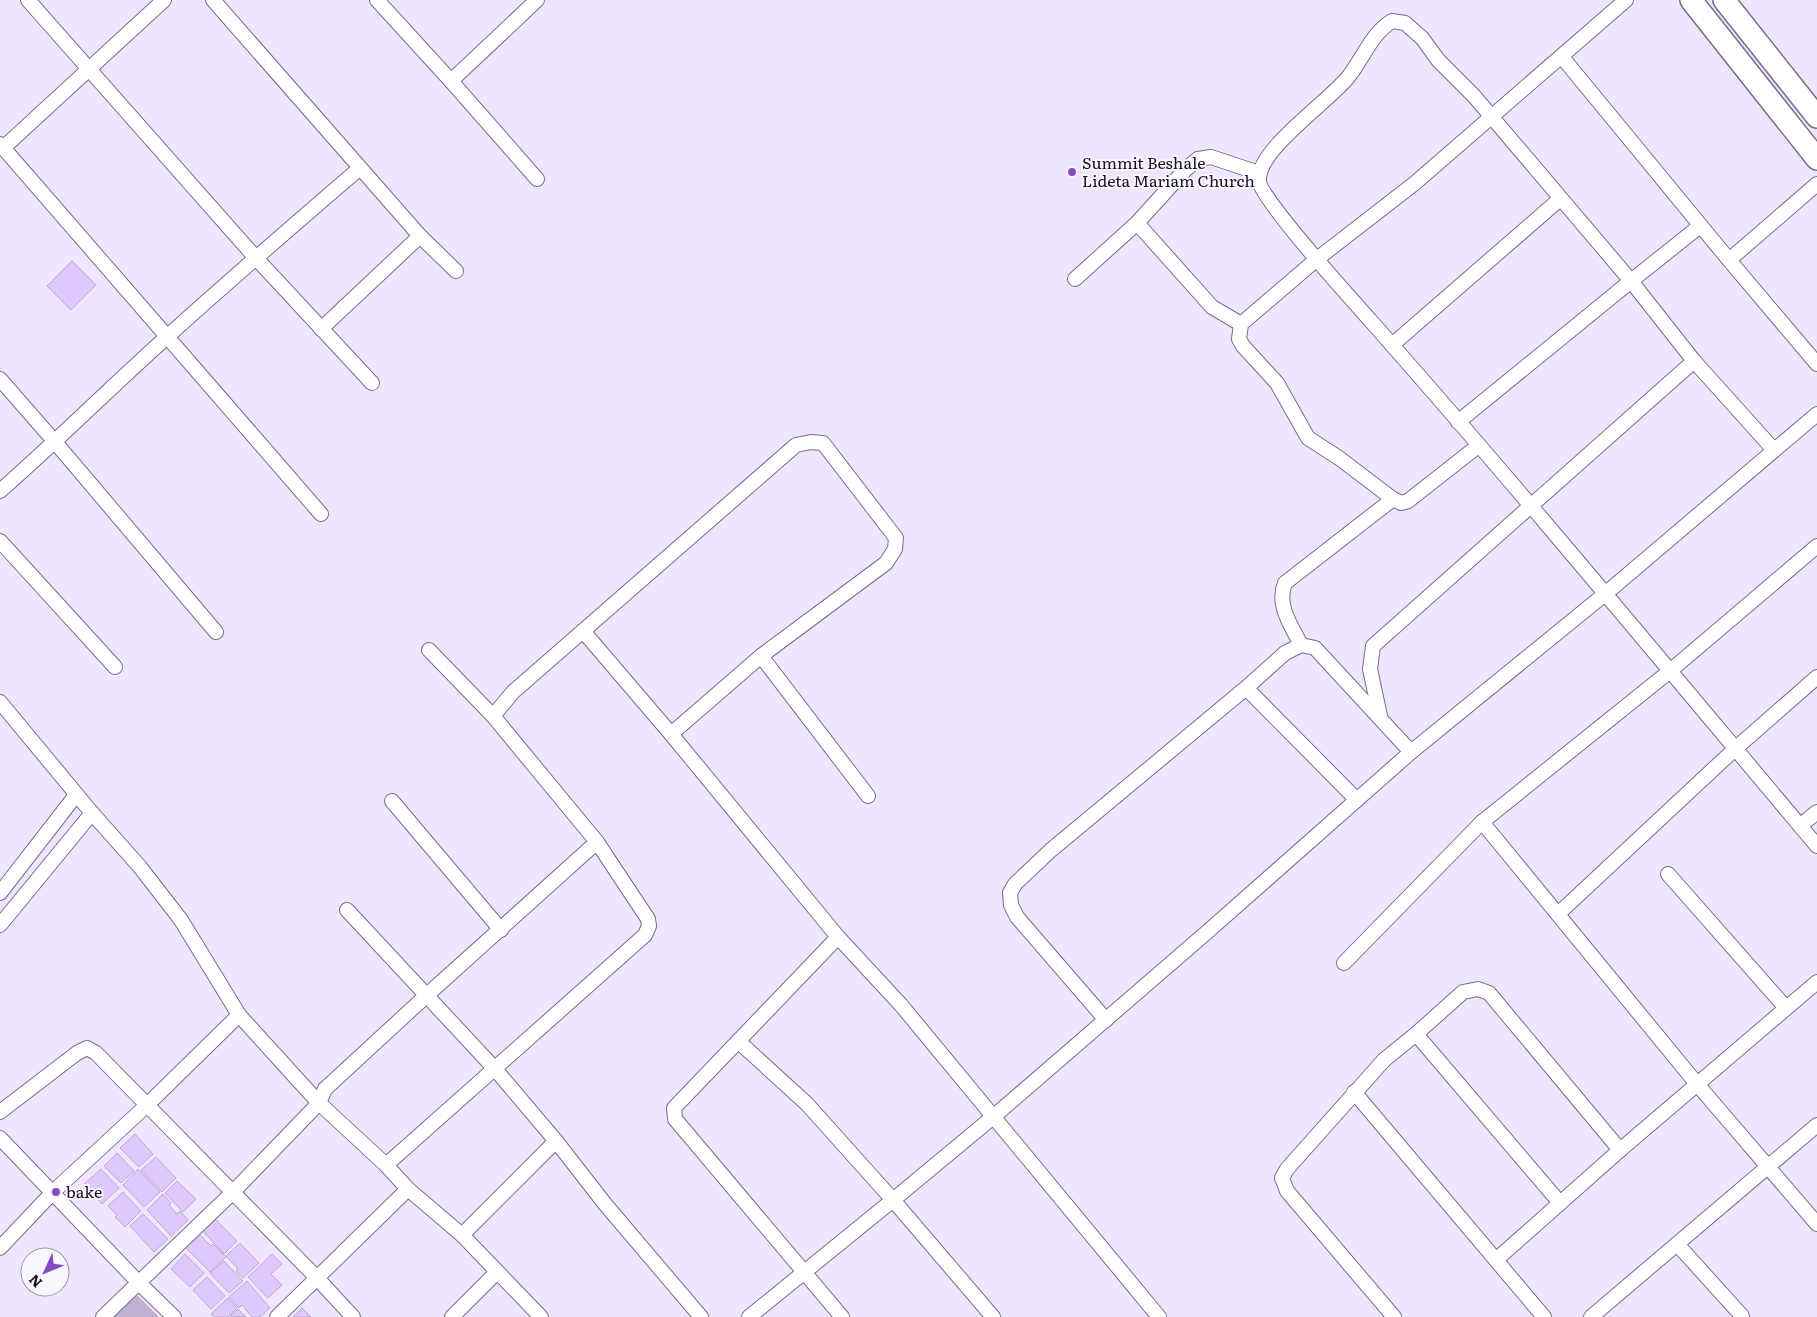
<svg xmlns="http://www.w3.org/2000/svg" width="1817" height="1317" font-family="Literata,serif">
  <rect width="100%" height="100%" fill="#f0e5ff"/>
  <polygon fill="#c0b3d2" points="132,1290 159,1317 105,1317"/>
  <g fill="#dfc8fd" stroke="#baadcb">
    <polygon points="72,261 96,285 71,310 47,286"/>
    <polygon points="135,1134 153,1154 139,1167 120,1148"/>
    <polygon points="117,1153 134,1171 121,1183 104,1166"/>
    <polygon points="156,1157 176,1178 162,1192 141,1170"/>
    <polygon points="101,1169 119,1188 102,1204 84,1184"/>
    <polygon points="138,1169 160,1192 144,1207 123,1185"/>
    <polygon points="177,1181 196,1199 183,1212 165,1193"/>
    <polygon points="123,1192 141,1211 125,1227 115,1217 117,1215 108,1206"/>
    <polygon points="163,1194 171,1203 169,1205 177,1214 180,1211 188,1220 171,1236 147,1210"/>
    <polygon points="143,1214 168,1239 154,1252 130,1226"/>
    <polygon points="212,1216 237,1241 224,1254 200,1228"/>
    <polygon points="198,1233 211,1246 213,1244 226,1257 210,1272 184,1246"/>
    <polygon points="240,1243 259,1263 243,1278 236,1271 238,1269 226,1256"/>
    <polygon points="185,1254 204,1273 190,1287 171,1269"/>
    <polygon points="272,1254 282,1264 271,1274 282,1285 268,1298 248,1277"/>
    <polygon points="224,1261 243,1281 229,1293 210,1273"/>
    <polygon points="207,1277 225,1296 211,1309 193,1290"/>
    <polygon points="247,1281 270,1308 260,1317 252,1317 242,1305 239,1308 229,1297"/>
    <polygon points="228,1298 237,1308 228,1317 215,1317 211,1314"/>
    <polygon points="302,1308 311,1317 293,1317"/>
    <polygon points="238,1309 246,1317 230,1316"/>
  </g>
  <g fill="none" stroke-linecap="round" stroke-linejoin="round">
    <g stroke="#796e89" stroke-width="16">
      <g id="minor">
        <polyline points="28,0 255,257 372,383"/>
        <polyline points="213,0 420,236 456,271"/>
        <polyline points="377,0 451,81 537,179"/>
        <polyline points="1562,57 1729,260 1817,364"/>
        <polyline points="451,81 537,0"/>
        <polyline points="0,144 321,514"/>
        <polyline points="3,148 164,0"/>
        <polyline points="1137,223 1212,307 1241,324"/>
        <polyline points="1729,260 1817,184"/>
        <polyline points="1075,279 1137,223 1186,169 1198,159 1211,157 1259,173"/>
        <polyline points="321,329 420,236"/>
        <polyline points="1392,345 1560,199"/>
        <polyline points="0,379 55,442 216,632"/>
        <polyline points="1458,422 1631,281 1700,226"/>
        <polyline points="1478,446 1408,501 1401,503 1393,499 1339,458 1308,438 1277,383 1243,346 1239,339 1241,324 1317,259 1415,183 1626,0"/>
        <path d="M1774,450l-80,-89 -63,-80 -157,-185 -36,-36 -16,-22 -17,-15 -13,-2c-21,13 -28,36 -43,55 -20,26 -92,73 -90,105 0,16 94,120 111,139 152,172 299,350 447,526"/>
        <path d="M0,491c58,-51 112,-105 169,-156 63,-57 127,-112 191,-167"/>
        <polyline points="0,541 115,667"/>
        <polyline points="583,631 671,734 838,937 901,1005 1159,1317"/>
        <path d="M1301,645c-10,-20 -25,-40 -16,-62l108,-84"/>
        <polyline points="429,650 493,716"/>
        <polyline points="761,656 868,796"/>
        <polyline points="1246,688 1357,800"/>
        <polyline points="0,702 92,813 140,867 181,920 239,1015"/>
        <polyline points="1380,716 1370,669 1373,646 1694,361"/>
        <polyline points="392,801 501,930"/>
        <polyline points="1482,822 1697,1084 1817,1224"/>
        <polyline points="1800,826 1817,812"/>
        <polyline points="1668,874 1786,1008"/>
        <polyline points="0,893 76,795"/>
        <polyline points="347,910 495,1069 556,1141 605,1204 701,1317"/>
        <polyline points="1558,914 1736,748 1817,677"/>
        <polyline points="0,925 92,813"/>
        <polyline points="838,937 674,1108 675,1119 842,1317"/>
        <polyline points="1344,963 1482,822 1670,671 1817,546"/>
        <polyline points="1106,1020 1017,917 1011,905 1010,893 1015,884 1051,850 1246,688 1285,653 1301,645 1315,648 1411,752"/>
        <polyline points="1416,1034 1560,1203"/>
        <polyline points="738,1041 807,1104 893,1200 993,1317"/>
        <polyline points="1354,1092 1544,1317"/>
        <polyline points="0,1112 77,1053 87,1048 96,1053 317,1278 353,1317"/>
        <polyline points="0,1138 139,1283 174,1317"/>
        <polyline points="386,1165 645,935 649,926 648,919 597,842 493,716 513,692 796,445 811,442 823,443 896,538 895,549 886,563 761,656 671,734"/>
        <polyline points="462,1235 556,1141"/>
        <polyline points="1677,1244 1742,1316"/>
        <polyline points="0,1248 53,1192 147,1105 239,1015 319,1103 386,1165 408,1189 462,1235 541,1317"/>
        <polyline points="1497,1259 1620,1150 1817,982"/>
        <polyline points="103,1317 232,1193 319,1103 325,1089 427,995 597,842"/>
        <polyline points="277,1317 408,1189"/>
        <polyline points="452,1317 497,1272"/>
        <polyline points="749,1317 893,1200 993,1117 1206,933 1411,752 1605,594 1817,414"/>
        <polyline points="1394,1317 1287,1191 1282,1178 1287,1169 1384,1060 1416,1034 1463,992 1478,989 1489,993 1620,1150"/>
        <polyline points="1591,1317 1817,1125"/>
      </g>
    </g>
    <g stroke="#796e89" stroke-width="24">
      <g id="primary">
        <polyline points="1691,0 1817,159"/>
        <polyline points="1724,0 1817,117"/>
      </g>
    </g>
    <use href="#minor" stroke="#fff" stroke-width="14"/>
    <use href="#primary" stroke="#fff" stroke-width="21"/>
  </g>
  <g fill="#864bc1" stroke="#f9f7fd" stroke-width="2">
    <circle cx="1072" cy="172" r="5"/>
    <circle cx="56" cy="1192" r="5"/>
  </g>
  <g text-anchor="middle" stroke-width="4" stroke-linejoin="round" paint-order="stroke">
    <g font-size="16" fill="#15101b" stroke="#f9f7fd" text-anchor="start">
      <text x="1082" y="169">Summit Beshale<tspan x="1082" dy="18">Lideta Mariam Church</tspan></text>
      <text x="66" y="1198">bake</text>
    </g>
  </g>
  <g transform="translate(45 1272) rotate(226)"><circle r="24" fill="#f9f7fd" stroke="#9e9ba3"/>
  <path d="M0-4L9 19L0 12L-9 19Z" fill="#864bc1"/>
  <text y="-8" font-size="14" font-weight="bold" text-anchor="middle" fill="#15101b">N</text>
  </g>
</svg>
